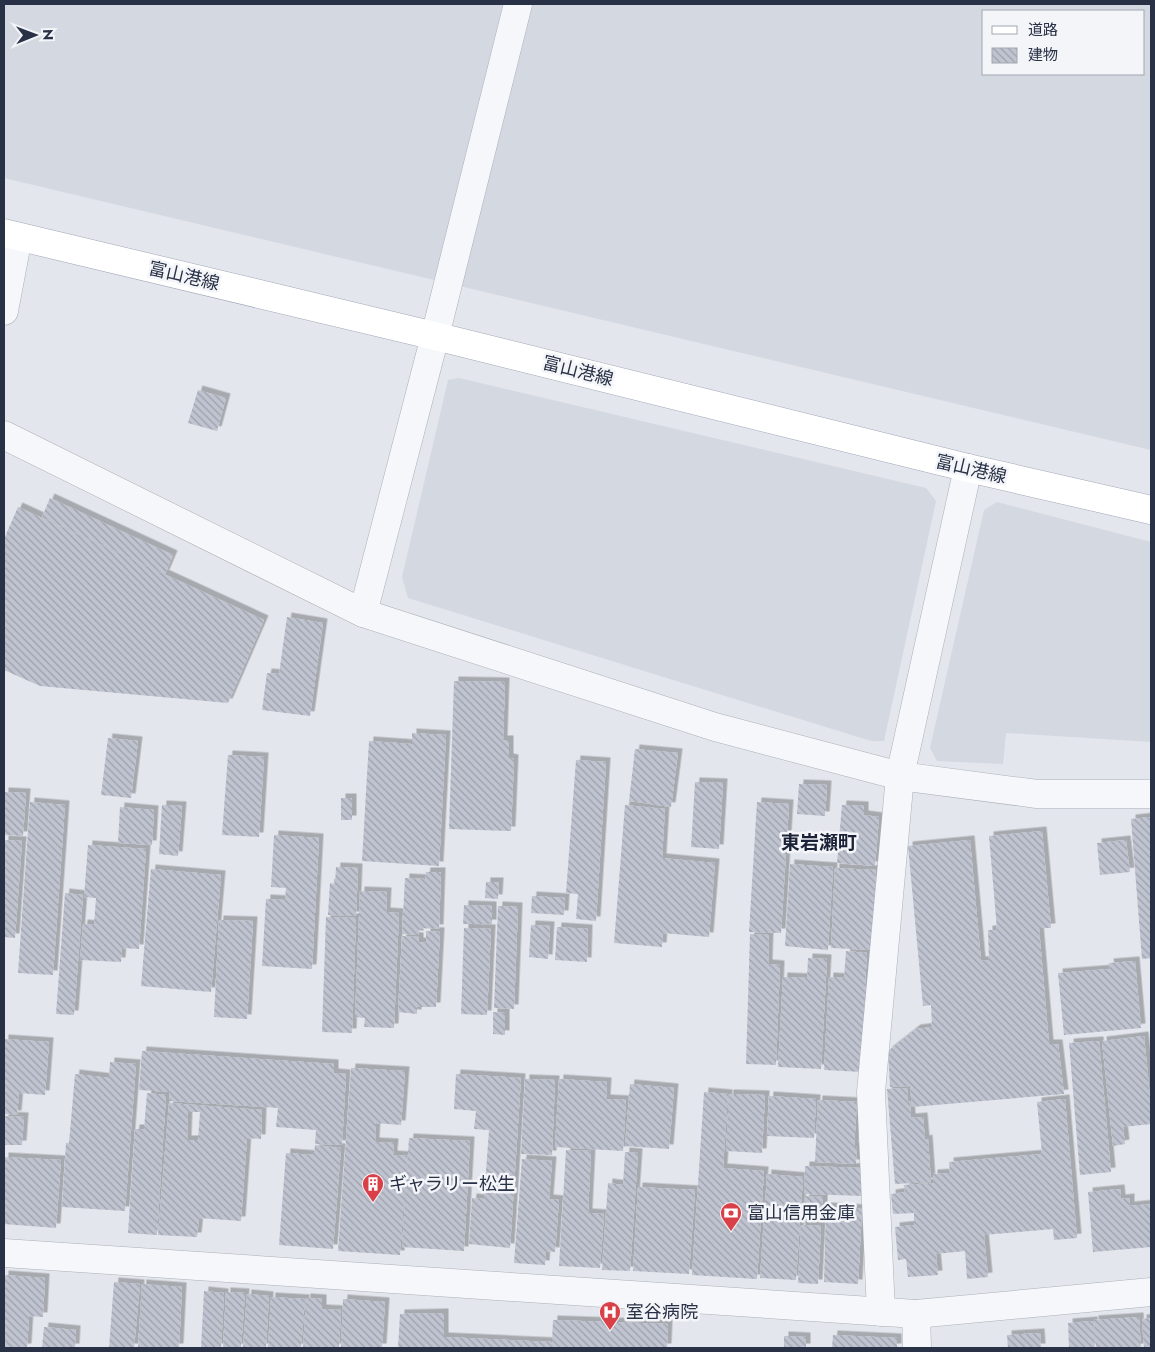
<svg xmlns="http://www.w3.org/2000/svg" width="1155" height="1352" font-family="Jost,'Noto Sans JP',sans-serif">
  <defs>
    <pattern id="building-back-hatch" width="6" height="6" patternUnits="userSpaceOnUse" patternTransform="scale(1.25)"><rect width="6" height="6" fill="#c0c4d0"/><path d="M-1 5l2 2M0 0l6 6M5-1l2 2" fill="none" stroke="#9ca0ab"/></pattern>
    <filter id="shadow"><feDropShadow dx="4.5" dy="-4.5" stdDeviation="0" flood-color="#0004"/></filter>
  </defs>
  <rect width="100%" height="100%" fill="#e3e6ec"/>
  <g fill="#d4d8e1" fill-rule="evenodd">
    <path d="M4,4h1147v446l-1147,-272zM984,11h160v63h-160z"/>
    <polygon points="459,378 926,488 936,501 884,741 871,741 408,598 402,577 448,380"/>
    <polygon points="997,502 1151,542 1151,742 1006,733 1003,764 937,761 930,748 984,510"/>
  </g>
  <g fill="url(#building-back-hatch)" fill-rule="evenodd" filter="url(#shadow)">
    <polygon points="198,390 226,398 217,431 188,423"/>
    <polygon points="50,498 173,555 165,574 42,517"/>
    <polygon points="18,507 264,620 228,703 40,686 4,670 4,539"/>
    <polygon points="287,617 323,623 310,716 262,710 267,673 279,674"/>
    <polygon points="454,681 505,682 503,740 509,740 509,758 514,759 511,831 449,829"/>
    <polygon points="412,733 446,735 439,866 362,861 369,741 412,744"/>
    <polygon points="108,738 138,741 131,798 101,795"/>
    <polygon points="635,749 678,753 671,807 629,801"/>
    <polygon points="228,755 264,757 259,837 222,835"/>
    <polygon points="576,760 606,762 596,921 576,919 578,894 566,893"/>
    <polygon points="695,782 723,783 719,849 691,847"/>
    <polygon points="799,784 827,785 825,816 797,814"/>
    <polygon points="4,792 26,793 23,836 4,835"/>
    <rect x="341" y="798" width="11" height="22"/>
    <polygon points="30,802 65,805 53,975 18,973"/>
    <polygon points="757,802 789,804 781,933 749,932"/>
    <polygon points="162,805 182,806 178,856 159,854"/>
    <polygon points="625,805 665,809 662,858 715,863 709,937 663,933 662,947 614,943"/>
    <polygon points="842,805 864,806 864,815 879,817 875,866 837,863"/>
    <polygon points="120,807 154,810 152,845 118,843"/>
    <polygon points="1151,817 1151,958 1142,959 1131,819"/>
    <polygon points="1042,831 1051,928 1039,928 1049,1044 1058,1044 1064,1094 912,1107 910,1086 890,1087 888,1051 916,1029 932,1027 931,1005 923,1006 908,846 970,840 981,961 989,960 988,930 997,930 989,836"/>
    <polygon points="274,835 319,838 312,969 262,966 266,899 285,900 286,888 271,887"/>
    <polygon points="4,840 22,841 15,938 4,937"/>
    <polygon points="1126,840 1130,872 1100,875 1097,843"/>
    <polygon points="88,845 146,849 139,949 122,948 121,962 80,960 83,924 94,925 96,898 84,897"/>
    <polygon points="790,864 833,867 828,950 785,946"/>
    <polygon points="336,867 358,868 356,916 328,915 330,883 335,884"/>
    <polygon points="835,868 876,870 872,950 831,948"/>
    <polygon points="151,869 221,875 211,992 141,986"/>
    <polygon points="426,872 441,872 439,929 419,928 419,935 402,934 405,878 425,879"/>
    <polygon points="486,882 499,882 498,899 485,898"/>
    <polygon points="360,891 387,892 386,912 399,913 394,1028 364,1027 365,1018 355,1017"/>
    <polygon points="65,893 83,895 74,1015 56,1014"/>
    <polygon points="532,896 565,898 564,915 531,913"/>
    <polygon points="464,905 492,906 492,924 463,924"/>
    <polygon points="498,906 518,907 514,1009 494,1008"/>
    <polygon points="326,917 356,918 352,1033 322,1032"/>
    <polygon points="219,920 253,921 247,1019 214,1017"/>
    <polygon points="531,925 550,926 548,959 529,957"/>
    <polygon points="557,927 588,929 587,962 555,960"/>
    <polygon points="464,928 491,929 487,1015 461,1014"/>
    <polygon points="426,931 440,932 436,1007 417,1007 417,1014 398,1012 402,936 419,937 419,942 426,943"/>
    <polygon points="750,934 769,935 768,964 780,965 776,1065 746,1064"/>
    <polygon points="846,951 867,953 865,985 867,985 862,1072 824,1070 829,977 844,978"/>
    <polygon points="808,958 827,959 821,1069 778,1067 783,977 807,978"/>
    <polygon points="1135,961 1141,1028 1064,1035 1058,973 1110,969 1109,963"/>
    <polygon points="493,1012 505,1013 505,1035 493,1034"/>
    <polygon points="1144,1036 1151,1107 1151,1124 1123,1127 1125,1144 1113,1146 1102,1041"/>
    <polygon points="4,1039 49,1042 45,1095 19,1093 17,1115 4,1114"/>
    <polygon points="1099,1041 1111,1172 1080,1175 1069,1043"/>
    <polygon points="142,1051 334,1064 334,1073 346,1074 342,1145 315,1144 316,1130 276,1127 278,1108 169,1101 170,1092 139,1090"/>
    <polygon points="110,1062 136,1064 125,1211 62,1207 66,1143 69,1143 75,1074 109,1078"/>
    <polygon points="351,1068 405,1071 401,1125 376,1123 375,1142 394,1143 393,1155 407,1156 400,1255 338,1251"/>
    <polygon points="456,1074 521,1078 510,1248 469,1244 472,1198 484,1199 489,1130 474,1129 476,1111 454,1109"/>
    <polygon points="525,1079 555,1080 552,1155 521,1154"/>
    <polygon points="559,1079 607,1082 606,1099 626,1100 623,1151 555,1147"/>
    <polygon points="630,1084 674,1088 669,1149 625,1146"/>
    <polygon points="907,1088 908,1102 910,1101 911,1118 923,1117 925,1140 928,1139 931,1182 895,1184 887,1089"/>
    <polygon points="704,1092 728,1094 723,1168 764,1171 757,1279 692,1275"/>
    <polygon points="147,1093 166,1095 157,1235 128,1233 135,1129 144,1129"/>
    <polygon points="729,1094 765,1095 762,1153 726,1151"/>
    <polygon points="769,1096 816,1099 814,1138 767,1136"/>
    <polygon points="1065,1099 1077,1238 1054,1240 1053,1229 984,1235 988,1277 967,1279 965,1251 936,1254 938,1275 908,1277 906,1259 898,1260 895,1227 914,1225 914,1213 893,1214 891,1194 905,1192 904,1185 933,1183 933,1174 950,1173 949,1162 1042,1154 1037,1102"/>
    <polygon points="818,1100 857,1102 854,1147 857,1147 856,1164 815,1162"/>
    <path d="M169,1103l93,7 -1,29 -14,-1 -6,83 -42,-3 -2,19 -39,-2zM188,1112h12l-2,28h-11z"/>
    <polygon points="4,1116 24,1117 22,1145 4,1145"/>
    <polygon points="409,1138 470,1141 464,1251 402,1247"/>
    <polygon points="315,1145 341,1148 333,1249 279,1245 286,1153 314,1155"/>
    <polygon points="566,1150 591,1151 588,1213 604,1214 600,1268 559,1266"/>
    <polygon points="625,1152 638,1153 630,1271 602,1270 608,1183 623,1185"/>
    <polygon points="4,1157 61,1160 56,1228 4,1224"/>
    <polygon points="522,1159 552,1161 549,1199 559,1200 555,1252 546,1251 545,1265 514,1263"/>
    <polygon points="805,1166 863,1168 862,1196 804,1194"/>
    <polygon points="767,1174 803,1177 796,1280 760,1278"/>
    <polygon points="638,1187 695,1190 689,1274 633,1271"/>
    <polygon points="1120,1189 1121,1199 1130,1198 1130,1206 1151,1204 1151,1247 1093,1252 1088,1192"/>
    <polygon points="805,1196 823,1197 823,1222 804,1222"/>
    <polygon points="826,1207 862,1209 858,1284 824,1282"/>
    <polygon points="801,1225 821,1226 818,1284 798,1283"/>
    <polygon points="4,1275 45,1278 43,1317 29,1316 27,1348 4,1348"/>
    <polygon points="114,1282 140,1284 134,1348 109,1348"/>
    <polygon points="142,1284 182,1287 179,1348 138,1348"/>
    <polygon points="204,1291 224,1293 221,1348 201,1348"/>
    <polygon points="226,1292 245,1293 241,1348 223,1348"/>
    <polygon points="247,1294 269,1296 266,1348 243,1348"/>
    <polygon points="271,1297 305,1299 301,1348 268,1348"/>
    <polygon points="306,1298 322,1299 322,1309 341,1310 339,1348 303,1348"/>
    <polygon points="343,1299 385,1302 382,1348 341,1348"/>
    <polygon points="444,1313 444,1337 552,1342 553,1320 668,1324 667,1348 398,1348 400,1314"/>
    <polygon points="1139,1317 1141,1348 1096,1348 1094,1320"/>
    <polygon points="1151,1318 1151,1348 1144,1348 1142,1319"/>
    <polygon points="1093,1321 1095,1348 1069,1348 1068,1323"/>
    <polygon points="44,1327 76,1330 75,1348 42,1348"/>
    <polygon points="1040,1333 1041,1348 1008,1348 1007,1335"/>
    <polygon points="833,1335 897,1338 897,1348 832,1348"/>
    <polygon points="784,1336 806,1337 806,1348 784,1348"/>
  </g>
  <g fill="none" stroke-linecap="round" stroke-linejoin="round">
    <g stroke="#abb0ba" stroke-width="29">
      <g id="minor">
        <polyline points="4,311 18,237"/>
        <polyline points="4,435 363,613 715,727 900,776 1037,794 1151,794"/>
        <polyline points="363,613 435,336 518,4"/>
        <polyline points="4,1253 916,1314 1151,1292"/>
        <polyline points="881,1312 871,1092 900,776 968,468"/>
        <polyline points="916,1314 917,1348"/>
      </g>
    </g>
    <g stroke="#a1a8b9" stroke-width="29">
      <polyline id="major" points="4,233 435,336 968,468 1151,510"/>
    </g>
    <use href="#minor" stroke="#f6f7fa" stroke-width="28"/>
    <use href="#major" stroke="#fff" stroke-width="28"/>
  </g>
  <defs>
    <g id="building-pin" transform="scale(1.125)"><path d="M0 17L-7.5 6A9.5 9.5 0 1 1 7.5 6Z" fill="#d94047" stroke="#f3f5f9"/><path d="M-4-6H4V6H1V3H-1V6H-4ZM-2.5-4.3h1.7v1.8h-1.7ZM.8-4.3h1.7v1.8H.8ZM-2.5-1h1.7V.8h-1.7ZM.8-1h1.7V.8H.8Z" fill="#fff"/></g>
    <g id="bank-pin" transform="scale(1.125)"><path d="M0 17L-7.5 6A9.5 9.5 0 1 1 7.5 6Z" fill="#d94047" stroke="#f3f5f9"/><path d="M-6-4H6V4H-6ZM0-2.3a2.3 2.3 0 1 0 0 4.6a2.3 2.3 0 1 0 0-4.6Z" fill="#fff"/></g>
    <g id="hospital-pin" transform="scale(1.125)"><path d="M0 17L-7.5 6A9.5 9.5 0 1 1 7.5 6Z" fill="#d94047" stroke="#f3f5f9"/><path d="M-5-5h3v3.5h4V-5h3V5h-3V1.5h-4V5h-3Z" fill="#fff"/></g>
  </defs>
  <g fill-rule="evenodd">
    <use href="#building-pin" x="373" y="1184"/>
    <use href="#bank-pin" x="731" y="1213"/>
    <use href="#hospital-pin" x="610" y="1312"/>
  </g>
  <g text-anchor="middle" stroke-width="5" stroke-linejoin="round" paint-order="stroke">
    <g font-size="18" fill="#293146" stroke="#f3f5f9">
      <text transform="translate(184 276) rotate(13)" y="6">富山港線</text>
      <text transform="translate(578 371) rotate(14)" y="6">富山港線</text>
      <text transform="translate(971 469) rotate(13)" y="6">富山港線</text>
    </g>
    <g font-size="18" fill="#293146" stroke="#f3f5f9" text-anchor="start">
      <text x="389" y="1190">ギャラリー松生</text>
      <text x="747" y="1219">富山信用金庫</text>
      <text x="626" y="1318">室谷病院</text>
    </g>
    <g font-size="19" font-weight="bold" fill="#1b2237" stroke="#f3f5f9">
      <text x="819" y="849">東岩瀬町</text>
    </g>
  </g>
  <rect width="1155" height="1352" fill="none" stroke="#293146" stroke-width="10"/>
  <rect x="982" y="10" width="162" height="65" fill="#f3f5f9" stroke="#a2a7b1"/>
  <rect x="992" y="26" width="25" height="8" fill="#ffffff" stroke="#a2a7b1"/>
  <text x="1028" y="35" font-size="15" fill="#293146">道路</text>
  <rect x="992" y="48" width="25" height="15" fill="url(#building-back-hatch)" stroke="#a2a7b1"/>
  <text x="1028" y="60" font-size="15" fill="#293146">建物</text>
  <g transform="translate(35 35) rotate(89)" stroke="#f3f5f9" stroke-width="4" paint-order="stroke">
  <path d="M0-4L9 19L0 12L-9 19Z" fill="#293146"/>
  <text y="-8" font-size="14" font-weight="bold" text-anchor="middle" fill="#293146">N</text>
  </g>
</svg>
